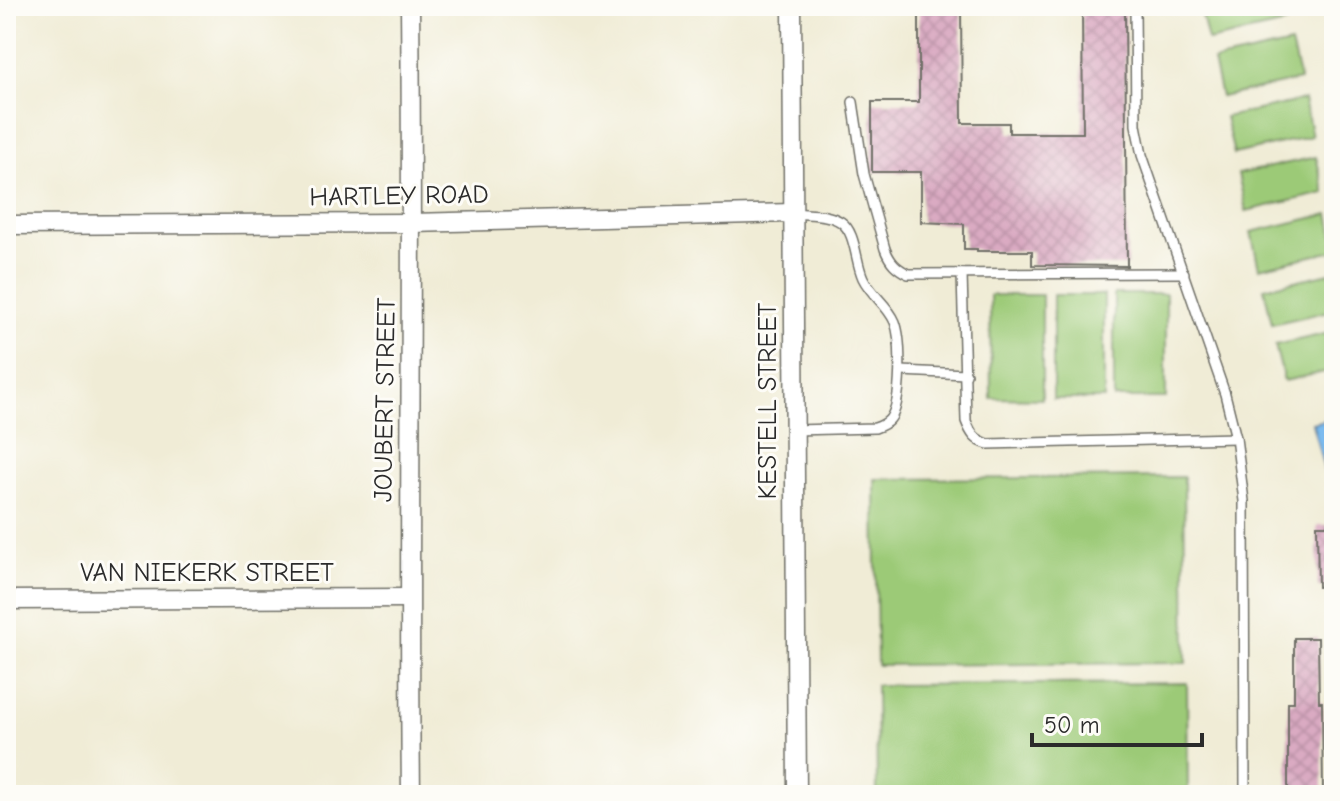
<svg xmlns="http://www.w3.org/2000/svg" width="1340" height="801" font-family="'Comic Neue',sans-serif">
  <defs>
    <pattern id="building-cross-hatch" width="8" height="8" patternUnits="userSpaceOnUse" patternTransform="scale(2)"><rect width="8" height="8" fill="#daaac2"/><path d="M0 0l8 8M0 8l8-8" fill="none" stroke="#bb92a7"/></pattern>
  </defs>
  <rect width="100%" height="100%" fill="#fdfcf7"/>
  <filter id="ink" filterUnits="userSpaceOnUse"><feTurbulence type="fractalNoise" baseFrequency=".0125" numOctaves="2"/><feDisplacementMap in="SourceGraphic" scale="16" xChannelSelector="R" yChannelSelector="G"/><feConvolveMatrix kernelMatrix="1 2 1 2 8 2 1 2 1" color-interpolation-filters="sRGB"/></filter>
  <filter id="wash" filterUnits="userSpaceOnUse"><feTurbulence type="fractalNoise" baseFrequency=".006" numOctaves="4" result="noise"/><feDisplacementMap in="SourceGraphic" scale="32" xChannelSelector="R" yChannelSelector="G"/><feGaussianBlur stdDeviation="1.8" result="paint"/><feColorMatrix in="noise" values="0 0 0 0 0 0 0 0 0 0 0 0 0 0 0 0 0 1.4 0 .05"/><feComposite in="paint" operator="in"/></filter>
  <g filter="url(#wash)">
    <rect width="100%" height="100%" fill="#f0ecd6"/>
    <g fill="#9cca77" stroke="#647a51" stroke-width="2">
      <path d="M1200,6h82l4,18 -78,17z"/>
      <path d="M1291,44l9,36 -79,17 -8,-36z"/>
      <path d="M1304,100l8,36 -78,18 -9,-37z"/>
      <path d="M1316,157l9,36 -79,18 -8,-37z"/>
      <path d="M1329,214l5,23v14l-75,17 -8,-36z"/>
      <path d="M1334,272v38l-62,14 -8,-36z"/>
      <rect x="1114" y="294" width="52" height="104"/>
      <path d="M990,295h52v104l-51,-1z"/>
      <rect x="1053" y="295" width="51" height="104"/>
      <path d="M1334,332v38l-50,11 -9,-36z"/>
      <path d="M1184,477l2,186 -309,2 -2,-186z"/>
      <path d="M1187,683l1,112h-311l-1,-110z"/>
    </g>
    <path fill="#7bbbef" stroke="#53738d" stroke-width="2" d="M1334,418v69l-5,1 -17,-65z"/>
    <g id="blocks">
      <g fill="url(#building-cross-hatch)">
        <path d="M919,6h42l1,117h47v10h74l-1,-127h43l2,260 -95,-1v-14h-55v-2h-13v-25l-43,-2v-50h-49v-70h47z"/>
        <path d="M1317,525h17v61l-16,1z"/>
        <path d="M1294,638h24l1,64h3l1,93h-35v-93h6z"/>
      </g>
    </g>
  </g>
  <g filter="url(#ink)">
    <use href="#blocks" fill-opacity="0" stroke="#706f67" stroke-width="2"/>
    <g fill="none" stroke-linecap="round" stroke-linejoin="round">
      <defs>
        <g id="service">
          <path d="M1135,6l1,119 6,30 83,239 11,44 8,63 1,294"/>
          <path d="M853,102l11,72 21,75c5,13 11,19 23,25l276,-1"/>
          <path d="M793,213c15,2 35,0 48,9 15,10 14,39 22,56 8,17 25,27 32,44 7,19 7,82 -5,97 -4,5 -9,7 -15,9l-81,2"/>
          <path d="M962,274l4,147c5,13 9,19 22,23l248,-6"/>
          <path d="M901,371l65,3"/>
        </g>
        <g id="minor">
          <path d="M410,6c3,263 -2,526 1,789"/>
          <path d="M792,6l5,789"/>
          <path d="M6,225l406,-2 381,-10"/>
          <path d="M6,600l403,-2"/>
        </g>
      </defs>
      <use href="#service" stroke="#706f67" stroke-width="12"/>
      <use href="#minor" stroke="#706f67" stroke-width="21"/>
      <use href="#service" stroke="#fff" stroke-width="9"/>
      <use href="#minor" stroke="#fff" stroke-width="18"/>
    </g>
  </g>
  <g text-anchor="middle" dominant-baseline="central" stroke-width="6" stroke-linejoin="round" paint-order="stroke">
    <g font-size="26" fill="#2b2b2b" stroke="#fdfcf7">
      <text transform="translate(399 196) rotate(-1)">HARTLEY ROAD</text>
      <text transform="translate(385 400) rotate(-89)">JOUBERT STREET</text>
      <text transform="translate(768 401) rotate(-90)">KESTELL STREET</text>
      <text x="207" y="573">VAN NIEKERK STREET</text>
    </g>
  </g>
  <rect width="1340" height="801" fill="none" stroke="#fdfcf7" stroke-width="32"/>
  <path d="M1032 733v12h170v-12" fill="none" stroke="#2b2b2b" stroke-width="4"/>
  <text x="1044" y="733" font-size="24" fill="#2b2b2b" stroke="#fdfcf7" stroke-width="6" paint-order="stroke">50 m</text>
</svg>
